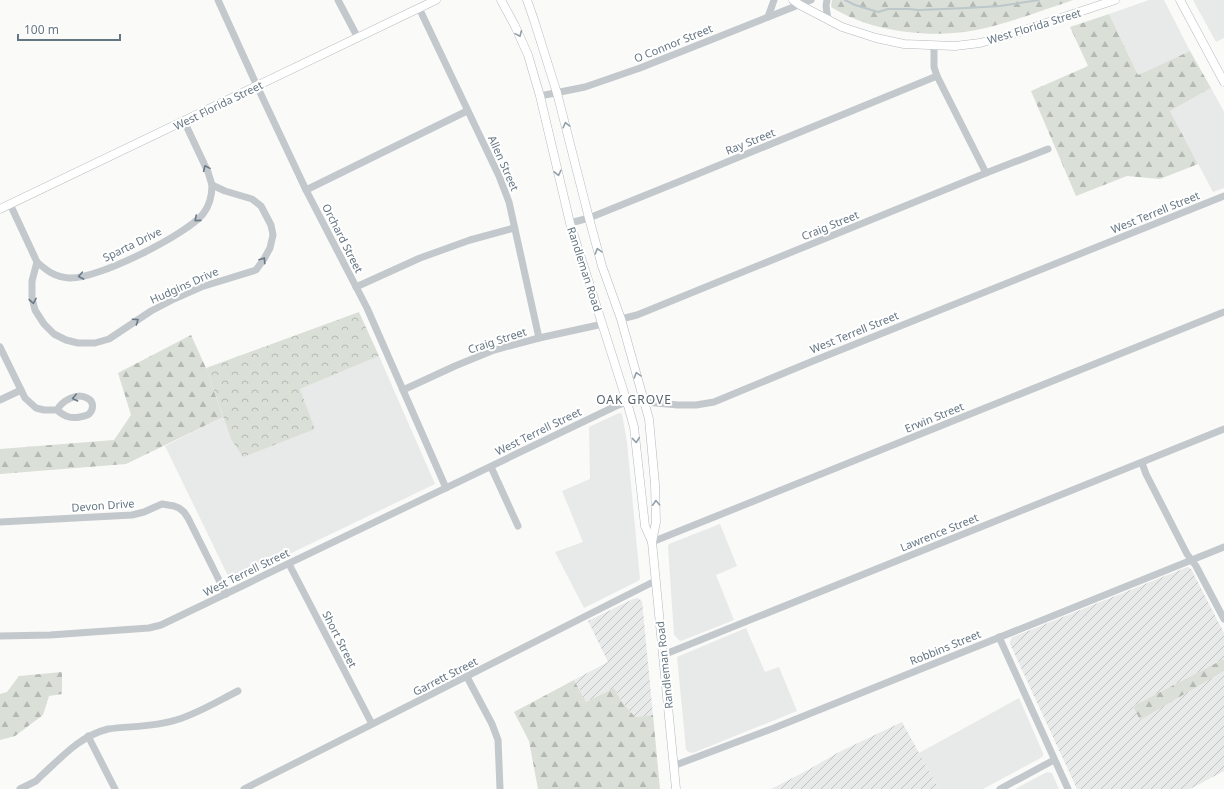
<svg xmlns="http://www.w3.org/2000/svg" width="1224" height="789" font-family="'Noto Sans',sans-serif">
  <defs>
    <pattern id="industrial-furrows" width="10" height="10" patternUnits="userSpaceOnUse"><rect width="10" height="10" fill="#e8e9e9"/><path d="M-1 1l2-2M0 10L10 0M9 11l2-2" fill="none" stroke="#c0c1c2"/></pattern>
    <pattern id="forest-firs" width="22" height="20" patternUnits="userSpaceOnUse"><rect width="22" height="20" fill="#dadfd7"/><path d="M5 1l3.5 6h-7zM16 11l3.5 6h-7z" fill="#b4b9b4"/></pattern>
    <pattern id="park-crowns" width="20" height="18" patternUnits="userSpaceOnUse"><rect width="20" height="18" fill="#dadfd7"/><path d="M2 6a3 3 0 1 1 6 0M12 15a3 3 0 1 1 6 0" fill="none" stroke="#b4b9b4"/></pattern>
  </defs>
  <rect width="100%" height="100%" fill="#fafaf8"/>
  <g fill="#e8e9e9">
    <path d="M1149,0h15l26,51 -52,24 -29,-61z"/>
    <path d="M1193,0h31v38l-8,4z"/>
    <path d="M1211,88l13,24v76l-11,4 -43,-81z"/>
    <path d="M379,356l56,128 -204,98 -66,-136 58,-29 8,22 84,-10 -15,-40z"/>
    <path d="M619,413l3,1 5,28 13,137 -2,2 -54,27 -29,-56 28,-10 -21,-51 28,-12 -1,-52z"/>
    <path d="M720,524l17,42 -21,9 18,45 -53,21 -2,-1 -5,-5 -6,-89 1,-2z"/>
    <path d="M746,628l19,44 14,-5 18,44 -104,42 -5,-1 -2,-3 -9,-92z"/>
    <path d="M1019,698l24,55v3l-4,3 -56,30h-44l-20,-36z"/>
    <path d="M1047,772l5,1 7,16h-44z"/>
  </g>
  <g fill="url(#industrial-furrows)">
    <path d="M1188,567l3,2 33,64v26l-91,47 7,13 84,-48v100l-34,18h-113l-67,-145v-3l3,-4 172,-69z"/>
    <path d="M638,598l4,3 11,114 -18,2 -13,-15 -8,-14 -28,14 -12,-22 34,-18 -20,-41 45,-22z"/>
    <path d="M902,722l37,67h-168l37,-19 31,-18z"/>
  </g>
  <g fill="url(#forest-firs)">
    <path d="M832,0h241c-32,11 -64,23 -97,30 -45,9 -105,2 -145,-23z"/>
    <path d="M1109,14l29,61 52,-24 21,37 -41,23 28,53 -38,15 -33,-3 -51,20 -45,-105 57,-25 -18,-39z"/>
    <path d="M191,335l15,33 17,49 -97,47 -126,10v-25l114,-9 17,-25 -13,-42z"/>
    <path d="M1224,659v12l-84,49 -7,-14z"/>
    <path d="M62,672v22l-13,2 -6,19 -28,21 -15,4v-46l7,-2 12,-16z"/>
    <path d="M574,680l12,22 28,-14 8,14 13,15 18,-2 7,74h-122l-9,-48 -15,-29z"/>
  </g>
  <path fill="url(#park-crowns)" d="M359,312l20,44 -79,33 15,40 -72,28 -12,-18 -25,-71z"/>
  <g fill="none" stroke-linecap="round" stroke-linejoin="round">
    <path stroke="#bbc7cb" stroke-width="2" d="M845,0l10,5 23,7 10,-3h21l10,1 48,-2 33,-2 39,-6"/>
    <defs>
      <g id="major">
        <path d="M501,0l14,26 13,29 12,41 30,127 57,179 7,25 11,99 7,16"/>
        <path d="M527,0l7,20 23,73 32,125 13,48 19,53 28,100 6,65 1,38 -4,20 24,247"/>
        <path d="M793,0l7,5 42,22 34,11 28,6 51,2 25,-3 30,-8 105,-35"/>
        <path d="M1180,0l44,82"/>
        <path d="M0,209l436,-209"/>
      </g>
    </defs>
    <use href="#major" stroke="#b5babe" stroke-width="9"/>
    <g stroke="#c3c8cc" stroke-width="7">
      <path d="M218,0l39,86 49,104 61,118 79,180"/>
      <path d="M338,0l20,38"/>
      <path d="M827,0l-1,6 2,14"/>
      <path d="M419,8l80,168 10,26 30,136"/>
      <path d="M768,17l6,-17"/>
      <path d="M934,46v21l3,9 49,97"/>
      <path d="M540,96l45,-9 55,-19 171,-68"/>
      <path d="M306,190l161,-79"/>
      <path d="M10,204l27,58 -5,19v17l3,12 9,14 10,10 12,6 12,3h17l14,-4 42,-28 23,-12 27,-12 55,-17 8,-11 6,-11 3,-13 -2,-10 -10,-19 -9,-7 -27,-8 -13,-6 -4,-13 -24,-51"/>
      <path d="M570,223l19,-5 94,-38 254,-104"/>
      <path d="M37,262c10,9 18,15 32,16 27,2 117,-43 134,-64 7,-9 9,-18 9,-29"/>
      <path d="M356,287l64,-29 50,-18 44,-12"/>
      <path d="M621,319l16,-4 349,-142 62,-24"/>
      <path d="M0,347l25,51 11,10 8,2h13c5,-9 20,-18 30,-12 7,3 7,11 2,16 -2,2 -6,2 -9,3 -10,2 -16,-1 -23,-7"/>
      <path d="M403,390l52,-24 39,-16 45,-12 64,-14"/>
      <path d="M0,400l21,-10"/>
      <path d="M1142,463l4,11 41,80 9,12 28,53"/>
      <path d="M491,467l27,59"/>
      <path d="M0,522l132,-7 12,-3 18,-8 12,2 5,2 5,4 4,6 38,76"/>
      <path d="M652,542l572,-230"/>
      <path d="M289,564l83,160"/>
      <path d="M0,636l50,-1 99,-7 12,-3 455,-219 11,-4h18l33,3h18l18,-3 99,-41 411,-165"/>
      <path d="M999,637l69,152"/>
      <path d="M663,655l561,-226"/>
      <path d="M467,677l25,47 6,16 2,49"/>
      <path d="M88,736l27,53"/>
      <path d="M673,766l101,-38 450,-181"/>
      <path d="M20,789l16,-8 5,-5c21,-19 39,-40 67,-47 22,-3 46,-2 68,-9 21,-6 42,-19 62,-29"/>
      <path d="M244,789l411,-208"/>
      <path d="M1000,789l54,-29"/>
    </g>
    <use href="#major" stroke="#fff" stroke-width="8"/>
  </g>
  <defs><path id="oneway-chevron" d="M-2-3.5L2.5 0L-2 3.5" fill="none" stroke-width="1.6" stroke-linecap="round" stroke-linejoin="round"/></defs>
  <g stroke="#939fa8">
    <use href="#oneway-chevron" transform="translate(519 34) rotate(66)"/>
    <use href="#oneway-chevron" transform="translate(566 125) rotate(-104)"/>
    <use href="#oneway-chevron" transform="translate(558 173) rotate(77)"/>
    <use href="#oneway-chevron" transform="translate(598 251) rotate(-106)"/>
    <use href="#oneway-chevron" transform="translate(637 375) rotate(-106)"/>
    <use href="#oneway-chevron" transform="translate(636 440) rotate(84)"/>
    <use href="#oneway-chevron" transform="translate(656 503) rotate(-93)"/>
  </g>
  <g stroke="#6a7a87">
    <use href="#oneway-chevron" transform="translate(206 168) rotate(-114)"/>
    <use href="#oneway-chevron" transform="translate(197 219) rotate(139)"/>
    <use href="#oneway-chevron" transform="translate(263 260) rotate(-56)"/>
    <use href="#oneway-chevron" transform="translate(81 276) rotate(169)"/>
    <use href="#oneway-chevron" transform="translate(33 301) rotate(80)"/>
    <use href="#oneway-chevron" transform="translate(136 321) rotate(-34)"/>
    <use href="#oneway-chevron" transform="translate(75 398) rotate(168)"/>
  </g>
  <g text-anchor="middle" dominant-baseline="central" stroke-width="4" stroke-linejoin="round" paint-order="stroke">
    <g font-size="11" fill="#657683" stroke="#fff">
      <text transform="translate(1034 26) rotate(-17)">West Florida Street</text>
      <text transform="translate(673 43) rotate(-22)">O Connor Street</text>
      <text transform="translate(218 105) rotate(-26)">West Florida Street</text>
      <text transform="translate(750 141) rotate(-22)">Ray Street</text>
      <text transform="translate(504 163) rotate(66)">Allen Street</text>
      <text transform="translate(1155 212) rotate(-22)">West Terrell Street</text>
      <text transform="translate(830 225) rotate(-22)">Craig Street</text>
      <text transform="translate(343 238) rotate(63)">Orchard Street</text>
      <text transform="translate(132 244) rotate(-26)">Sparta Drive</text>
      <text transform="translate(585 269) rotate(72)">Randleman Road</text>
      <text transform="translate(184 285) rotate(-24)">Hudgins Drive</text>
      <text transform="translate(854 332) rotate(-22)">West Terrell Street</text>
      <text transform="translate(497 340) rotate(-18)">Craig Street</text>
      <text transform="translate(934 417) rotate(-22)">Erwin Street</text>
      <text transform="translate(538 431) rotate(-26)">West Terrell Street</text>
      <text transform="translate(103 505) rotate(-4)">Devon Drive</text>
      <text transform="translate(939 532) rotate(-22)">Lawrence Street</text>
      <text transform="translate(246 572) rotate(-26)">West Terrell Street</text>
      <text transform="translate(340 639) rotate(63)">Short Street</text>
      <text transform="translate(945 647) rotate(-22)">Robbins Street</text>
      <text transform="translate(664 665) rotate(-96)">Randleman Road</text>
      <text transform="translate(445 676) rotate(-27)">Garrett Street</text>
    </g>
    <g font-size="12" letter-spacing="1" fill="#57646e" stroke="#fff">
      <text x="634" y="399">OAK GROVE</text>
    </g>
  </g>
  <path d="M18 34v6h102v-6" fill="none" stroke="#657683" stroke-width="2"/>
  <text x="24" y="34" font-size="12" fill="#657683" stroke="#ffffff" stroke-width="3" paint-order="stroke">100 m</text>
</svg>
